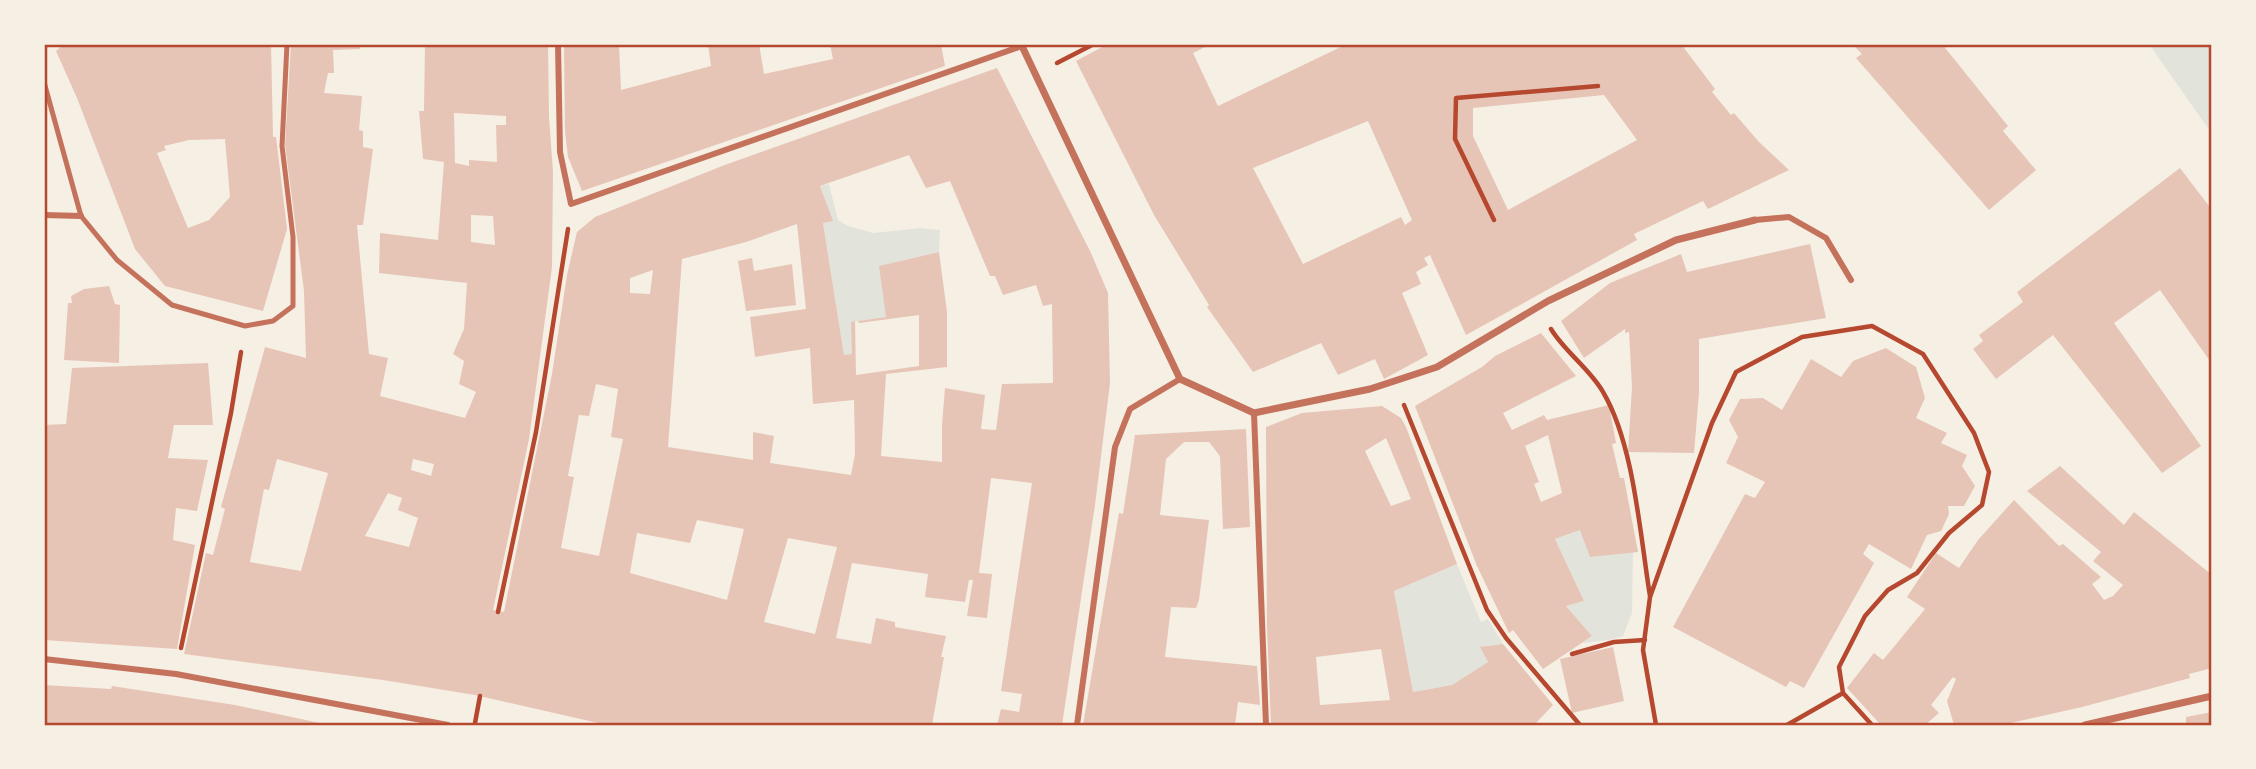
<svg xmlns="http://www.w3.org/2000/svg" width="2256" height="769" font-family="'Source Sans 3',sans-serif">
  <rect width="100%" height="100%" fill="#f6efe4"/>
  <g fill="#e2e4dc">
    <path d="M2149,44h63v90z"/>
    <path d="M829,184l9,36 10,6 25,7 48,-5 19,2 -1,22 -59,14 6,51 -34,5v32l-8,1 -21,-132 9,-2 -12,-35z"/>
    <path d="M1580,530l53,22 -1,61 -9,23 -13,4 -28,3 10,-7 -26,-30 18,-5 -29,-62z"/>
    <path d="M1457,564l24,58 7,-3 15,25 -22,3 7,15 -36,23 -39,7 -19,-101z"/>
  </g>
  <g fill="#e6c5b7" fill-rule="evenodd">
    <path d="M64,44h207l2,93h3l11,92 -24,82 -98,-25 -30,-37 -58,-151 -21,-47zM225,139l5,58 -21,23 -21,8 -31,-75 9,-3 -2,-4 25,-6z"/>
    <path d="M291,44h69v5l-27,1 1,23h-6l-4,20 38,3 -3,34 4,1v16l10,2 -10,76h-6l12,129 19,4 -8,38 85,22 11,-26 -17,-8 5,-23 -11,-7 11,-25 3,-46 -88,-10 1,-40 58,7 6,-78 -21,-3 -4,-48h5l1,-67h123l1,73 4,55 -1,95 -23,172 -36,171 11,2 48,-238 15,-99 10,-43 18,-15 127,-51 275,-98 94,185 17,40 2,90 -15,122 -33,220h-65l4,-16 18,3 3,-18 -21,-3 31,-208 -41,-5 -12,95 13,1 -5,44 -20,-2 6,-36h-4l-4,22 -40,-5 3,-23 -76,-11 -16,75 35,6 5,-26 19,4v5l51,9 -5,21h3l-12,68h-325l-132,-30 -92,-15 -199,-26 22,-101 7,2 12,-46 -4,-2 44,-160 41,11 -2,-67 -19,-146zM454,113l52,3v9h-10l1,37 -28,-2v6l-14,-3zM909,155l17,33 24,-7 40,95h5l8,19 33,-10 7,21 9,-2 1,79 -51,1 -6,46 -15,-1 4,-34 -40,-7 -3,37v37l-61,-6 5,-82 61,-7v-55l-8,-60 -60,14 7,51 -28,4 1,2 60,-8v51l-63,9 -1,-54 -4,1 1,32 -8,1 -21,-132 10,-2 -13,-35zM471,215l22,1 2,29 -24,-3zM797,224l9,85 -56,8 5,40 55,-9 3,56 41,-4 1,54 -4,21 -81,-12 4,-27 -21,-4v28l-85,-13 14,-188 64,-17zM653,270l-3,24 -20,-1v-15zM596,384l22,5 -7,48 12,2 -24,117 -38,-8 13,-71 -6,-1 11,-61 10,1zM277,459l51,14 -27,98 -51,-9 14,-73 5,1zM413,459l21,5 -3,12 -20,-6zM388,493l14,5 -4,12 20,8 -9,29 -44,-11zM697,520l47,9 -17,71 -97,-27 7,-40 53,10zM788,538l49,9 -22,87 -51,-12z"/>
    <path d="M564,44h55l2,46 90,-24 -3,-22h51l5,30 69,-15 -3,-15h111l4,22 -363,125 -14,-34 -3,-26z"/>
    <path d="M1108,44h103l-18,9 25,53 129,-62h334l34,45 -3,3 19,23 3,-2 25,29 30,28 -81,39 -5,-8 -69,33 3,6 -171,95 -36,-80 -6,3 4,7 -12,7 5,12 -19,9 26,62 -44,24 -9,-20 -37,16 -17,-32 -68,29 -46,-65 2,-2 -55,-90 -78,-154zM1604,95l33,45 -129,70 -35,-74v-28zM1368,121l44,99 -7,5 -4,-8 -98,47 -50,-96z"/>
    <path d="M1852,44h90l66,82 -5,5 33,39 -47,40 -133,-152 6,-4z"/>
    <path d="M2180,168l32,42v154l-52,-74 -46,33 87,123 -39,27 -109,-138 -57,44 -23,-30 10,-8 -4,-6 44,-33 -6,-10z"/>
    <path d="M1810,244l16,74 -127,21v54l-5,60 -66,-1 4,-65 -3,-55 -4,1v-4l-41,29 -23,-37 49,-38 71,-29 6,18z"/>
    <path d="M752,258l2,13 38,-7 4,41 -50,6 -8,-50z"/>
    <path d="M109,286l6,18 5,1 -1,58 -55,-3 4,-57h4l-1,-7 13,-7z"/>
    <path d="M1541,333l35,43 -73,37 9,17 32,-15 3,5 62,-15 7,38 -4,1 8,34h4l14,74 -48,5 -10,-27 -25,9 29,62 -18,5 26,30 -49,33 -30,-39 -4,3 -32,-67 -62,-160 67,-39 13,-11zM1548,435l14,58 -21,9 -7,-18 5,-2 -14,-36z"/>
    <path d="M1886,348l30,19 9,31 -9,20 31,15 -6,10 26,12 -5,11 13,20 -11,20h-16l1,8 -8,17 -14,4 -16,34 -42,-25 -6,10 11,9 -70,125 -14,-7 -4,6 -113,-60 72,-133 10,4 10,-16 -39,-19 12,-26 -9,-17 11,-21 23,-1 19,12 29,-51 30,18 12,-16z"/>
    <path d="M208,363l5,62h-39l-6,33 40,2 -11,51 -21,-3 -3,32 22,5 -18,104 -133,-9v-215l22,-1 6,-56z"/>
    <path d="M1382,406l19,12 5,9 51,137 -63,27 19,101 39,-7 36,-23 -8,-15 23,-3 50,61 -19,20h-263l-4,-98 -1,-200 36,-14zM1386,438l25,61 -20,7 -26,-55zM1381,649l9,51 -70,5 -4,-48z"/>
    <path d="M1246,429l4,98 -27,2 -3,-73 -11,-14h-25l-18,17 -6,56 49,5 -10,80 -3,8 -25,-1 -6,50 92,9 3,39 -22,-3 -3,23h-152l36,-212 4,1 12,-79z"/>
    <path d="M2060,466l64,59 10,-13 78,63v93l-23,6 1,4 -108,29 -80,18h-48l-7,-24 9,-22 -3,-2 -22,28 8,8 -14,12h-44l-34,-37 27,-35 9,7 42,-51 -18,-12 29,-44 23,15 19,-28 36,-40 45,46 4,-2 38,33 -9,7 12,16 9,-4 10,-11 -30,-24 8,-9 -74,-61z"/>
    <path d="M1613,647l11,54 -52,12 -12,-54z"/>
    <path d="M44,685l67,4 1,-3 123,19 94,20h-285z"/>
    <path d="M2212,712v13h-26v-8z"/>
  </g>
  <g fill="none" stroke-linecap="round" stroke-linejoin="round">
    <g stroke="#b5482f" stroke-width="4.5">
      <path d="M1057,63l37,-19"/>
      <path d="M1494,220l-39,-81 1,-41 142,-12"/>
      <path d="M1551,329c14,23 39,40 52,63 31,52 37,143 47,204"/>
      <path d="M1404,405l83,205 19,28 74,87"/>
      <path d="M498,612l38,-180 32,-203"/>
      <path d="M181,648l50,-235 10,-61"/>
      <path d="M1572,654l42,-12 31,-2"/>
      <path d="M475,723l5,-27"/>
      <path d="M1656,725l-13,-75 7,-53 62,-174 24,-51 66,-35 70,-11 51,28 51,79 15,39 -7,33 -33,28 -32,40 -29,17 -23,26 -26,51 4,26 29,32"/>
      <path d="M1787,725l56,-32"/>
    </g>
    <path stroke="#c5725c" stroke-width="5" d="M44,82l37,134 36,44 55,45 73,21 28,-5 20,-15v-69l-11,-91 5,-102"/>
    <g stroke="#c5725c" stroke-width="6">
      <path d="M558,44l2,108 11,52 451,-158"/>
      <path d="M44,215l37,1"/>
      <path d="M1755,220l34,-3 37,21 25,42"/>
      <path d="M1254,413l12,312"/>
      <path d="M44,659l132,15 272,51"/>
      <path d="M1077,725l38,-278 15,-38 50,-30"/>
    </g>
    <g stroke="#c5725c" stroke-width="7">
      <path d="M1021,44l159,335 74,34 116,-24 67,-22 111,-66 128,-61 79,-20"/>
      <path d="M2085,725l127,-29"/>
    </g>
  </g>
  <rect width="2256" height="769" fill="none" stroke="#f6efe4" stroke-width="91"/>
  <rect x="46" y="46" width="2164" height="678" fill="none" stroke="#b5482f" stroke-width="2.5"/>
</svg>
